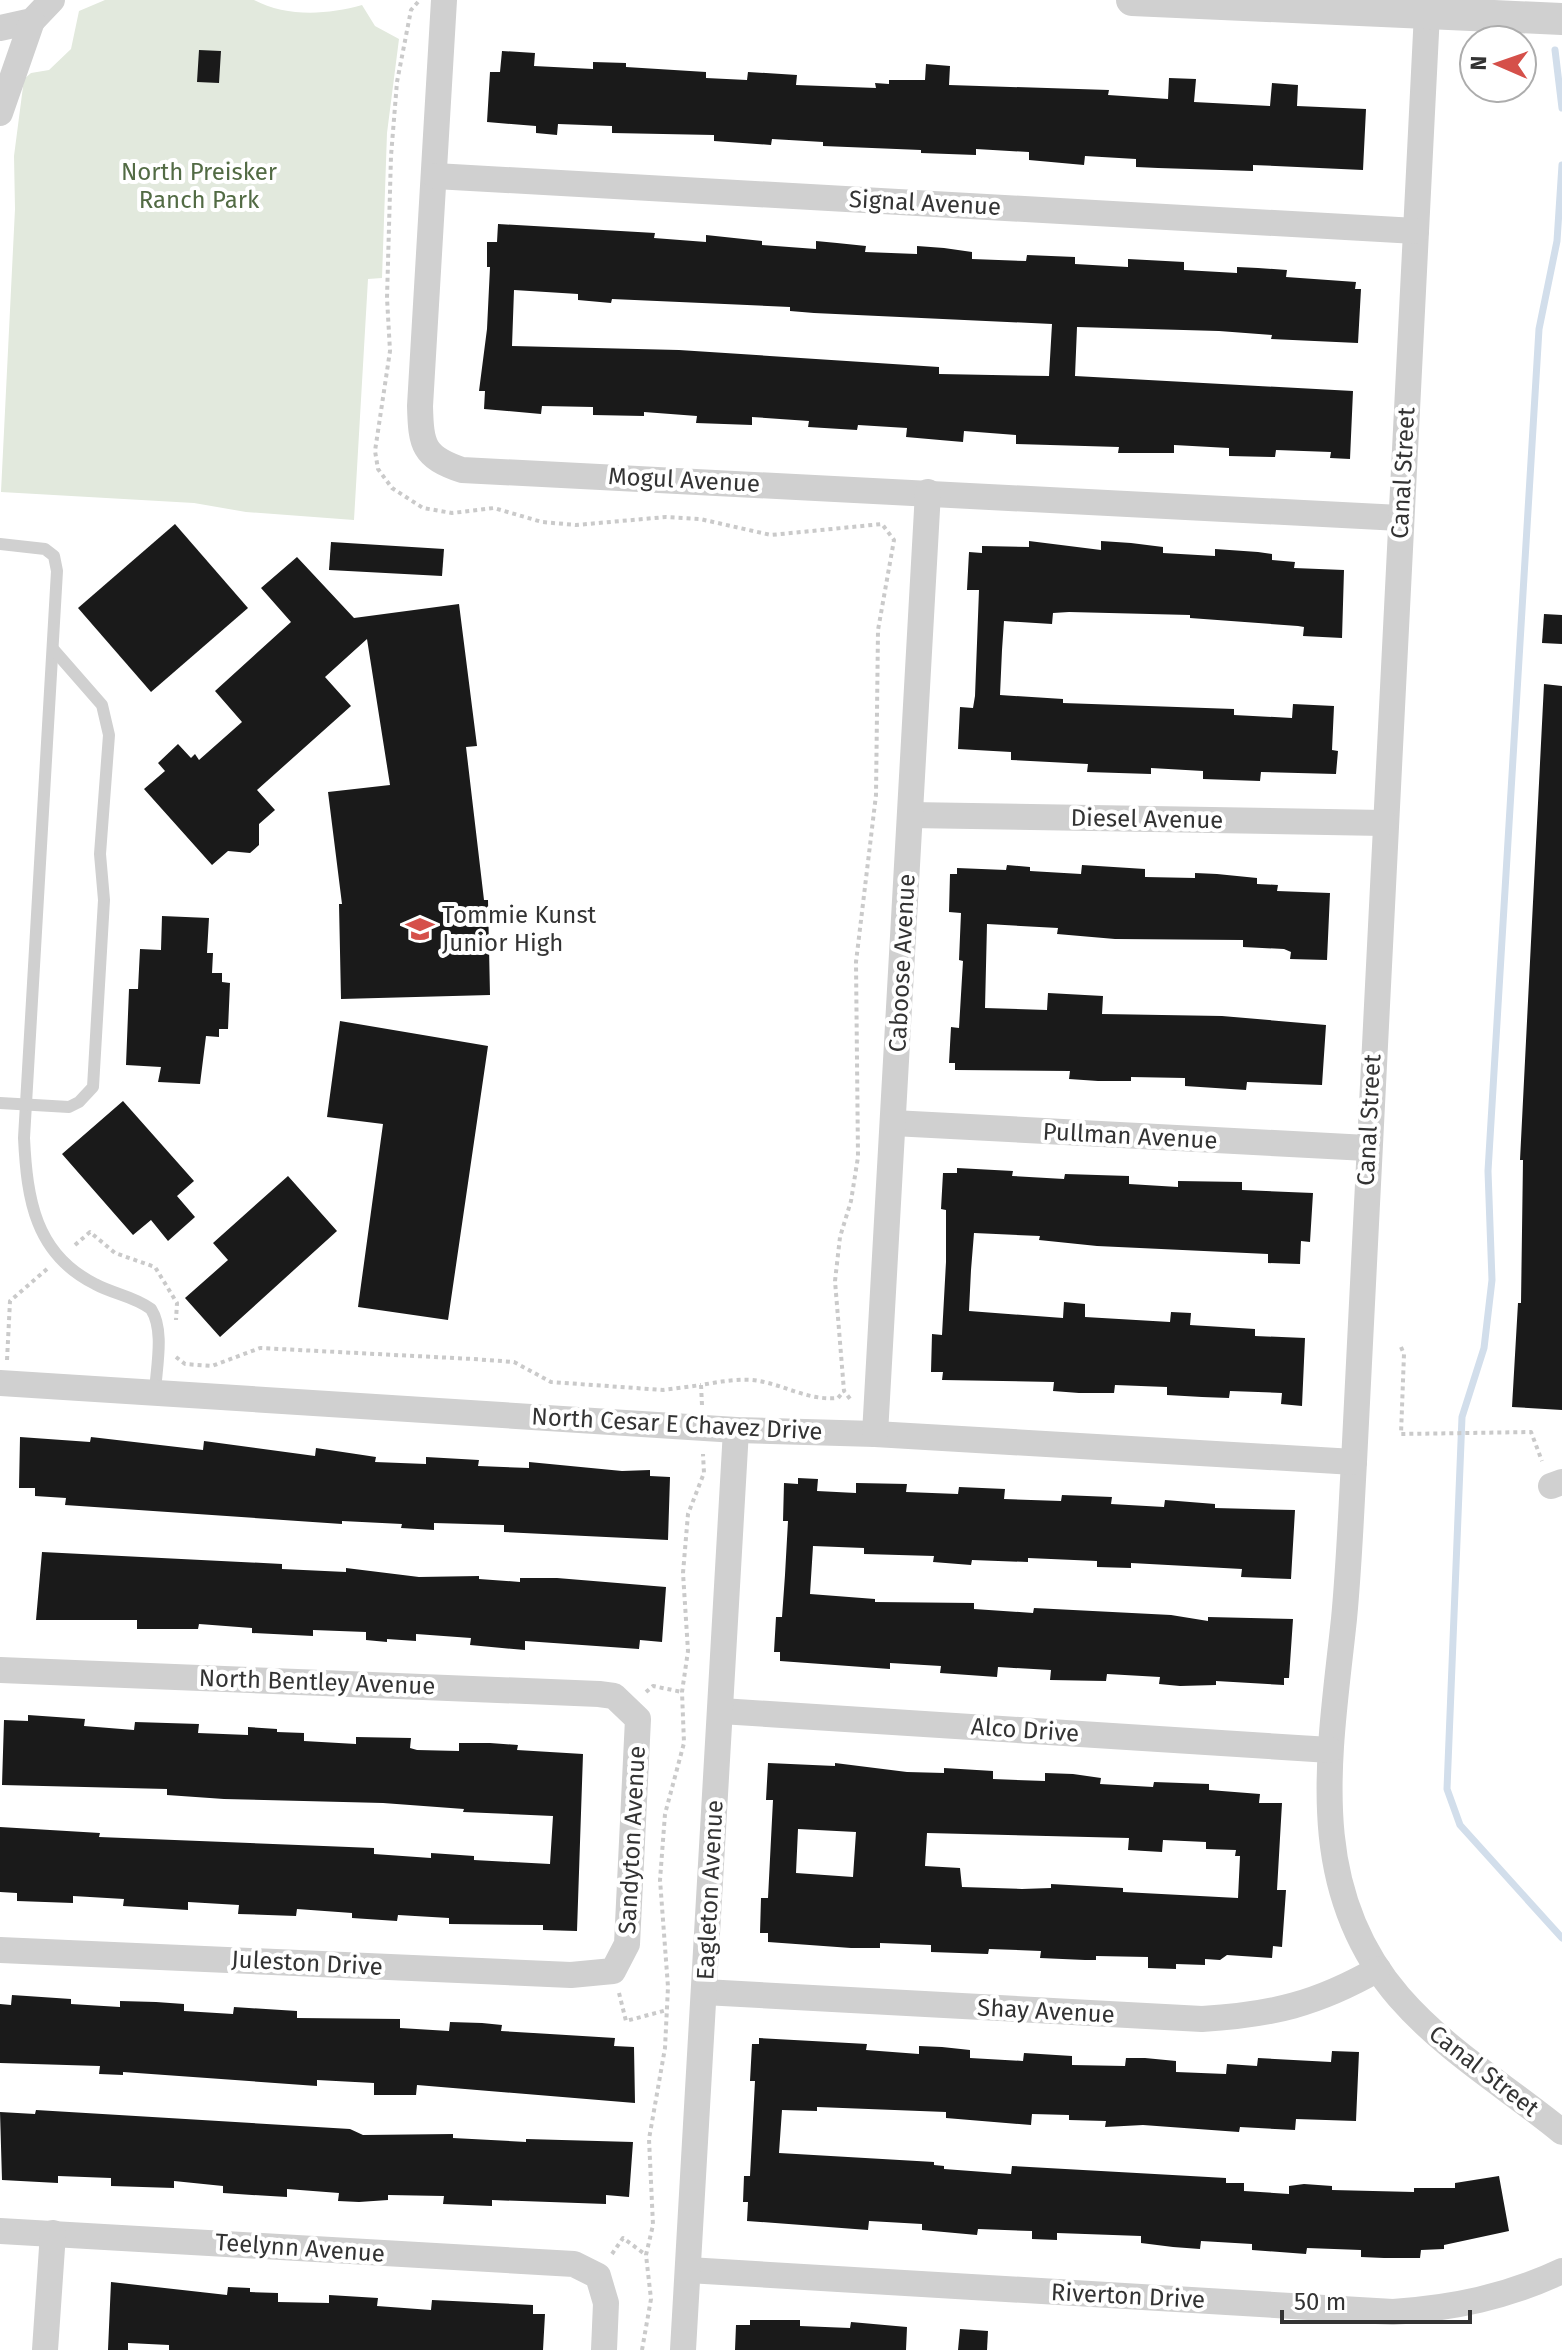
<svg xmlns="http://www.w3.org/2000/svg" width="1562" height="2350" font-family="'Fira Sans',sans-serif">
  <rect width="100%" height="100%" fill="#fff"/>
  <path fill="#e2e9dd" d="M105,0h149c32,17 73,15 108,5l13,21 24,13 -12,94 -5,145 -14,1 -14,241 -108,-8 -52,-9 -193,-11 14,-283 -1,-53 10,-77 7,-6 18,-3 22,-21 8,-38z"/>
  <g fill="none" stroke-linecap="round" stroke-linejoin="round">
    <g stroke="#d2deeb" stroke-width="7">
      <path d="M1555,50l7,58"/>
      <path d="M1562,165l-5,76 -18,88 -51,842 4,109 -8,68 -22,69 -15,372 13,36 102,113"/>
    </g>
  </g>
  <g fill="#1a1a1a" fill-rule="evenodd">
    <path d="M199,50l22,1 -2,32 -22,-1z"/>
    <path d="M502,51l33,2 -1,13 59,3v-7l33,1v4l80,5v6l41,2 1,-8 49,3 -1,10 80,3 -1,-5 14,1v-4h36l1,-16 24,2 -1,19 160,5 -1,5 60,4 1,-21 27,1 -2,23 76,4 2,-23 26,2 -1,21 69,3 -3,61 -110,-5v6l-95,-3 -22,-1v-8l-51,-3 -1,9 -55,-5v-8l-53,-3v6l-55,-2v-3l-98,-4v-4l-51,-3 -1,6 -57,-4v-6l-102,-2v-7l-54,-2 -1,11 -21,-2v-7l-49,-4 3,-50h10z"/>
    <path d="M498,224l157,9 -1,5 52,4v-7l56,6v4l54,4v-8l21,2 29,3 -1,6 52,2v-8l27,2 28,4v7l54,2 1,-6 48,2v7l53,3v-8l56,3v8l53,3v-6l21,1 29,2 -1,7 70,5 -1,7h6l-3,54 -87,-4 1,-4 -53,-4 -142,-4 -2,49 278,15 -3,68 -20,-1 1,-6 -55,-2 -1,7 -46,-1v-8l-55,-3v8h-56l1,-6 -103,-3v-9l-52,-4 -1,11 -23,-2 -34,-3 1,-9 -49,-3 -1,5 -49,-3 1,-6 -57,-4v8l-56,-2 1,-7 -53,-4v4l-51,-1v-8l-51,-1 -1,8 -57,-5 1,-18h-6l8,-62 3,-62h-3v-25h10zM514,290l64,4v6l33,3 1,-4 178,8v4l24,2 238,11 -3,52 -110,-2v-7l-260,-17 -167,-4z"/>
    <path d="M175,524l73,84 -97,84 -73,-84z"/>
    <path d="M1029,541l72,9v-9l30,2 32,4v6l52,3v-7l43,3 14,2v6l23,2 -1,6 50,2 -2,68 -39,-2 1,-9 -6,-1 -108,-8v-3l-121,-3 -16,1 -1,11 -48,-3 -2,29 -2,45 63,4v4l171,6v6l58,3 1,-14 41,2 -2,44 6,1 -2,23 -75,-2 -1,9 -57,-2v-8l-52,-3v6l-64,-2 1,-8 -77,-4v-8l-53,-3 2,-42 13,1 2,-12 4,-106h-12l2,-38 13,1v-7l47,1z"/>
    <path d="M331,542l113,7 -2,27 -113,-6z"/>
    <path d="M297,557l57,61 105,-14 18,142 -11,1 18,153h4l2,95 -149,4 -2,-95h3l-14,-112 62,-7 -23,-146 -42,38 26,29 -94,84 18,20 -16,14v21l-9,8 -22,-2 -16,14 -68,-76 21,-18 -7,-8 20,-19 13,14 4,-4 4,6 43,-38 -27,-31 76,-69 -30,-34z"/>
    <path d="M1544,614l18,1v29l-20,-1z"/>
    <path d="M1544,684l18,2v724l-50,-3 6,-104h3l2,-143h-3z"/>
    <path d="M1007,865l23,2v4l51,3 1,-9 63,4v8l50,1v-5l22,1 40,4v6l21,1 -1,6 53,2 -3,67 -37,-1 1,-7 -7,-3 -41,-2v-7l-128,-1 -58,-5 1,-6 -71,-4 -2,84 62,2 1,-17 55,3 -1,18 120,2 104,9 -4,60 -75,-3 -1,8 -61,-4v-8l-54,-1v4h-33l-29,-2 1,-8 -115,-1v-7h-6l2,-36 8,1 4,-67 -4,-1 2,-47 -12,-1 1,-38h7v-6l49,2z"/>
    <path d="M162,916l47,2 -2,35h6l-1,20h10v9l8,1 -2,46h-9v8l-13,-1 -6,48 -42,-2 3,-15 -35,-2 3,-76h9l2,-40 21,1z"/>
    <path d="M340,1021l148,25 -40,274 -90,-13 25,-183 -56,-7z"/>
    <path d="M123,1101l71,80 -17,15 18,21 -27,24 -17,-21 -18,15 -71,-81z"/>
    <path d="M957,1168l56,3 -1,5 52,3 1,-5 64,2v8l49,3v-6l64,1v8l71,3 -3,49 -9,-1 -1,23 -32,-1v-9l-171,-8 -58,-6 1,-4 -66,-3 -3,37 -2,41 94,7 1,-16 21,2v13l85,5 1,-10 20,1 -1,12 65,4v7l50,2 -3,68 -21,-2 1,-11 -52,-2 -1,7 -27,-1 -35,-2v-8l-52,-2 -1,8h-35l-26,-2 1,-9 -112,-2 1,-8h-12l1,-38 10,1 4,-73v-52l-5,-1 2,-36h14z"/>
    <path d="M288,1176l49,55 -117,106 -35,-39 43,-38 -15,-17z"/>
    <path d="M20,1437l70,5 1,-5 112,13 1,-9 111,15 1,-8 60,9 -1,5 51,2v-7l53,3 -1,6 51,2v-6l93,9 28,-1v6l20,1 -2,63 -164,-8v-7l-70,-2v7l-33,-2 1,-4 -60,-3v3l-277,-19 1,-7 -31,-2v-8h-16z"/>
    <path d="M798,1478l20,1 -1,12 39,2v-10l51,1 -1,8 52,2 1,-7 46,2 -1,10 57,2 1,-6 50,2 -1,7 53,3 1,-7 50,4v4l80,2 -4,69 -50,-2 1,-8 -111,-6v5l-34,-1v-6l-69,-3v4l-56,-2 -1,5 -38,-3 1,-6 -70,-2v-6l-51,-2 -3,48 65,5v3l99,1v6l59,4 1,-5 137,7 37,6v-4l85,2 -4,59h-5v7l-68,-4v4l-36,1 -21,-2 1,-7 -53,-3 -1,7 -56,-1 1,-10 -53,-3 -1,10 -57,-4 1,-7 -51,-3v6l-110,-8v-9h-6l2,-35h6l3,-42 3,-54h-5l1,-38 14,1z"/>
    <path d="M42,1552l240,12v5l64,3v-4l73,9 60,-1v3l41,3v-4h37l109,9 -4,55 -22,-2 -1,9 -114,-8v9l-55,-5 1,-7 -55,-4v7l-29,-2v3l-21,-2v-8l-53,-2v6l-61,-3v-5l-53,-4 -1,5h-61v-9h-101z"/>
    <path d="M28,1715l57,4 -1,7 50,4 1,-8 64,2 -1,9 50,2v-8l29,2v3l27,1v8l52,3v-7l55,1 -1,10 7,2 42,1v-8h31l28,2 -1,5 66,4 -6,177 -34,-1v-5l-94,-1v-6l-51,-3 -1,6 -45,-3v-5l-55,-4 -1,7 -58,-2 1,-9 -51,-3v8l-65,-4 1,-7 -51,-3v7l-56,-2v-8l-17,-1v-65l100,6 -1,4 275,11v6l57,4v-5l43,3v4l76,4 3,-48 -90,-4 1,-3 -81,-6 -159,-4 -57,-4v-6l-165,-4 2,-65 24,1z"/>
    <path d="M768,1763l67,3v-3l72,9 37,1v-5l49,3v8l52,2v-8l28,1 28,4 -1,6 53,3 1,-5 55,2v6l51,4 -1,9h23l-5,87h9l-4,57 -9,-1 -1,12 -45,-3 -7,5 -15,-1v6l-29,-1v5l-28,-1v-11l-52,-1v4h-11l-45,-2 1,-7 -52,-2 -1,5 -57,-2v-7l-51,-2v5h-29l-83,-6v-9h-8l1,-35h7l5,-98h-7zM798,1829l58,3 -3,45 -57,-4zM927,1833l202,5 -1,12 34,2 1,-12 43,2v7l30,1 -1,6h5l-2,42 -115,-6v-4l-72,-4v4l-29,1 -60,-2 -2,-19 -35,-2z"/>
    <path d="M12,1995l59,4v5l49,3v-6l36,1 28,2v7l49,3 1,-7 63,4v7l103,1v9l49,3 1,-9 32,1 20,2 -1,6 114,7 -1,8 20,1 1,56 -218,-18 -1,10h-42v-12l-57,-3v6l-194,-14v3l-24,-1 1,-8 -100,-3v-59l11,1z"/>
    <path d="M759,2038l108,6 -1,6 53,4v-8l23,1 28,3v8l53,3 1,-8 48,3v9l53,1 1,-8h19l31,3v11l50,2 1,-10 30,2 1,-8 73,4 1,-11 27,1 -3,69 -60,-2 -1,11 -55,-3 -1,5 -96,-7 -38,2 1,-6 -37,-1v-5l-37,-1 -1,11 -85,-7v-6l-129,-5v4l-35,-1 -3,43 155,9v3l10,1v3l67,5 1,-8 214,12v5h18v8l45,3v-8l15,-2 28,2v4l82,2v-4h41v-5l44,-7 10,55 -65,14v4l-23,1 -1,8h-36l-23,-1v-7l-54,-2 -1,6 -54,-4v-6l-51,-3 -1,8 -27,-2 -32,-4v-7l-84,-3v7l-25,-1v-8l-54,-2 -1,6 -55,-5v-6l-53,-3 -1,9 -121,-9 1,-19h-5l1,-26h6l5,-95h-5l2,-37h7z"/>
    <path d="M36,2110l314,19 13,6 90,-1v4l73,4v-3l107,3 -4,55 -23,-2v9l-114,-4v6l-49,-2 1,-8 -56,-1v5l-29,2 -21,-1 1,-8 -52,-4v8l-35,-2 -29,-2v-7l-49,-5v7l-63,-2v-8l-53,-2v7l-56,-3 -2,-68 35,2z"/>
    <path d="M111,2282l116,13 1,-8 22,1v4l28,1v9l51,1v-8l49,3 -1,8 54,4 1,-10 101,5v9h12l-2,36h-374v-5l-41,-2v7h-20z"/>
    <path d="M750,2320h50v6l50,2 1,-6 56,5 -1,23h-171l1,-25h14z"/>
    <path d="M960,2329l28,2 -1,19h-29z"/>
  </g>
  <g fill="none" stroke-linecap="round" stroke-linejoin="round">
    <g stroke="#cacaca" stroke-width="4" stroke-dasharray="4 4" stroke-linecap="butt">
      <path d="M418,2l-7,8 -14,72 -6,74 -4,142 3,53 -15,100 3,18 14,19 31,20 29,5 42,-5 48,14 34,3 90,-8 34,2 71,16 111,-11 12,16 -16,90 -2,165 -20,167 2,195 -7,44 -11,36 -5,44 9,110 7,9"/>
      <path d="M75,1245l15,-13 25,21 40,14 22,36 -1,17"/>
      <path d="M1401,1347l3,7 -3,80 130,-2 11,29"/>
      <path d="M176,1357l9,7 27,2 48,-18 213,11 41,3 37,20 112,8 38,-5"/>
      <path d="M7,1360l3,-59 37,-32"/>
      <path d="M702,1405l-1,-20c17,-3 33,-6 51,-5 30,3 54,21 86,18l6,-7"/>
      <path d="M646,1692l7,-6 29,6"/>
      <path d="M619,1993l7,28 41,-11"/>
      <path d="M612,2254l11,-16 23,17"/>
      <path d="M642,2350l9,-51 -5,-44 7,-30 -4,-86 16,-91 3,-61 -8,-107 5,-66 19,-71 -2,-51 6,-41 -5,-78 5,-59 16,-41 -1,-19"/>
    </g>
    <g stroke="#d0d0d0" stroke-width="12">
      <path d="M0,544l45,5 9,7 3,15 -33,567c3,61 11,116 71,146 18,10 39,12 56,25 14,22 5,59 4,84"/>
      <path d="M0,1103l69,4 10,-5 14,-15 11,-187 -4,-46 9,-119 -7,-30 -49,-56"/>
    </g>
    <g stroke="#d0d0d0" stroke-width="26">
      <path d="M444,0l-24,406c1,39 3,51 42,64l938,48"/>
      <path d="M1427,13l-73,1449c-3,52 -5,105 -10,157 -14,133 -41,267 55,378 47,54 108,90 163,135"/>
      <path d="M0,28l32,-7 20,-21"/>
      <path d="M0,113l32,-92"/>
      <path d="M435,176l981,55"/>
      <path d="M910,815l474,8"/>
      <path d="M893,1123l474,25"/>
      <path d="M0,1383l736,47 139,4 479,28"/>
      <path d="M875,1434l53,-942"/>
      <path d="M1551,1486l11,-4"/>
      <path d="M0,1670l599,24 15,2 24,23 -11,225 -14,27 -42,4 -571,-25"/>
      <path d="M721,1711l609,39"/>
      <path d="M704,1992l498,27c69,-4 115,-15 176,-50"/>
      <path d="M0,2231l574,33 24,12 8,27 -2,47"/>
      <path d="M688,2270l705,42c60,-4 114,-15 169,-41"/>
      <path d="M45,2350l8,-117"/>
      <path d="M683,2350l53,-920"/>
    </g>
    <path stroke="#d0d0d0" stroke-width="32" d="M1132,0l430,19"/>
  </g>
  <defs>
    <symbol id="school-bare" viewBox="-9 -9 18 18"><path d="M0-5L7-2L0 1L-7-2ZM-4 1L0 2.5L4 1V4Q0 6-4 4Z" fill="#d5504a" stroke="#fff" stroke-width="2.5" paint-order="stroke"/></symbol>
  </defs>
  <g fill-rule="evenodd">
    <use href="#school-bare" x="400" y="909" width="40" height="40"/>
  </g>
  <g text-anchor="middle" dominant-baseline="central" stroke-width="8" stroke-linejoin="round" paint-order="stroke">
    <g font-size="24" fill="#526b44" stroke="#fff">
      <text x="199" y="172">North Preisker<tspan x="199" dy="28">Ranch Park</tspan></text>
    </g>
    <g font-size="24" fill="#333" stroke="#fff">
      <text transform="translate(925 203) rotate(3)">Signal Avenue</text>
      <text transform="translate(1403 473) rotate(-87)">Canal Street</text>
      <text transform="translate(684 480) rotate(3)">Mogul Avenue</text>
      <text transform="translate(1147 819) rotate(1)">Diesel Avenue</text>
      <text transform="translate(902 963) rotate(-87)">Caboose Avenue</text>
      <text transform="translate(1369 1120) rotate(-87)">Canal Street</text>
      <text transform="translate(1130 1136) rotate(3)">Pullman Avenue</text>
      <text transform="translate(677 1424) rotate(3)">North Cesar E Chavez Drive</text>
      <text transform="translate(317 1682) rotate(2)">North Bentley Avenue</text>
      <text transform="translate(1025 1730) rotate(4)">Alco Drive</text>
      <text transform="translate(632 1840) rotate(-87)">Sandyton Avenue</text>
      <text transform="translate(710 1890) rotate(-87)">Eagleton Avenue</text>
      <text transform="translate(307 1963) rotate(3)">Juleston Drive</text>
      <text transform="translate(1046 2011) rotate(3)">Shay Avenue</text>
      <text transform="translate(1484 2071) rotate(38)">Canal Street</text>
      <text transform="translate(300 2248) rotate(4)">Teelynn Avenue</text>
      <text transform="translate(1128 2296) rotate(3)">Riverton Drive</text>
    </g>
    <g font-size="24" fill="#333" stroke="#fff" text-anchor="start">
      <text x="442" y="915">Tommie Kunst<tspan x="442" dy="28">Junior High</tspan></text>
    </g>
  </g>
  <g transform="translate(1498 64) rotate(272)"><circle r="38" fill="#ffffff" stroke="#adadad" stroke-width="2"/>
  <path d="M0-6L14 30L0 20L-14 30Z" fill="#d5504a"/>
  <text y="-12" font-size="22" font-weight="bold" text-anchor="middle" fill="#333333">N</text>
  </g>
  <path d="M1282 2310v12h188v-12" fill="none" stroke="#333333" stroke-width="4"/>
  <text x="1294" y="2310" font-size="24" fill="#333333" stroke="#ffffff" stroke-width="6" paint-order="stroke">50 m</text>
</svg>
